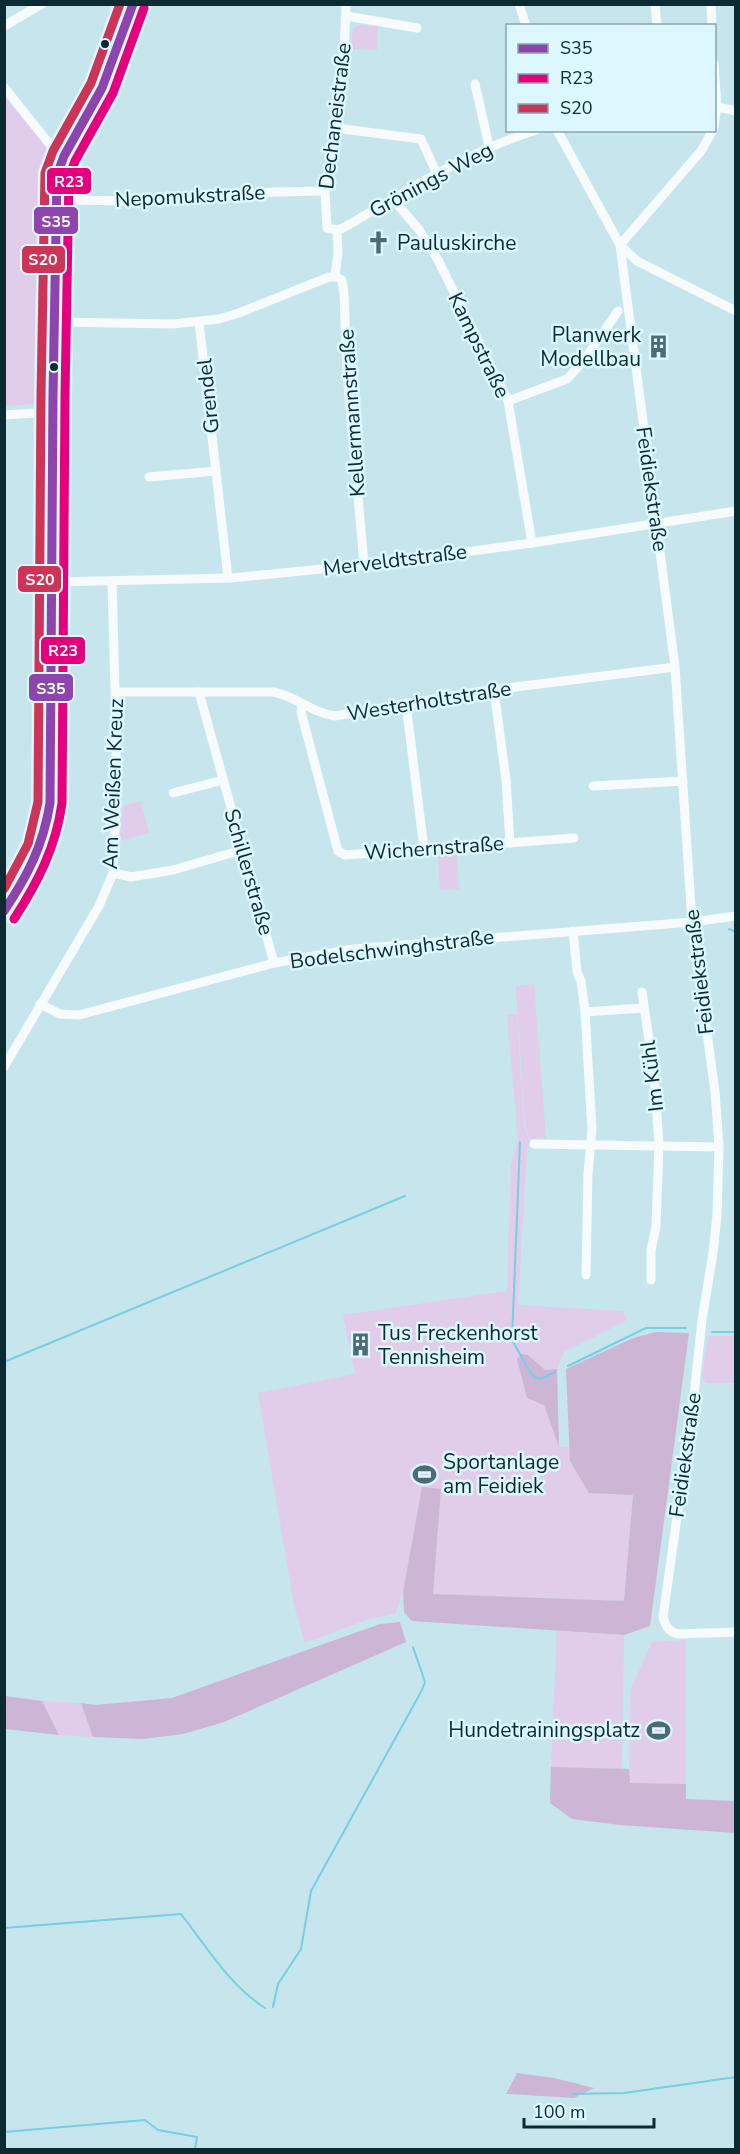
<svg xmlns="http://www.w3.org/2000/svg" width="740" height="2154" font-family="'Nunito Sans',sans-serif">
  <rect width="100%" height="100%" fill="#c7e5ed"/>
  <g fill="#e1ccea">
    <path d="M358,25l20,1 -1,24 -26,-1 2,-20z"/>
    <path d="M4,97l48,55 -5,22 -3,44 1,185 -39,3 -2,-20z"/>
    <path d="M141,801l8,32 -29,8 3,-35z"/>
    <path d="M457,854l2,35 -19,1 -2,-35z"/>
    <path d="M534,984l12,154 -16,1 -5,-13 -9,-140z"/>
    <path d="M517,1014l7,112 6,16 -3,5 -9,158 105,6 4,9 -63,32 -7,17 -12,1 -17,-15 -5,-1 -6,5 27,46 15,42h11v14l63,34 -9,106 -191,-7 8,-104 -19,-3 -19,105 -8,22 -26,5 -64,24 -11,-38 -36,-212 97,-19 -12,-59 164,-24 4,-126 7,-26 -11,-124z"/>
    <path d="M708,1336h27v47h-29l-4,-6z"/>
    <path d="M557,1631l67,4 -2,134 -71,-2z"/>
    <path d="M686,1640v144l-57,-1 1,-92 22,-49z"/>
    <path d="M42,1701l39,2 12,34 -34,-2z"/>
  </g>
  <g fill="#ccb5d5">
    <path d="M656,1332l33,1 -39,293 -26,9 -212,-14 -8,-9 -1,-20 19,-105 19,2 -8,105 191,7 9,-106 -44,-2 -19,-32 -4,-92 67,-31z"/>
    <path d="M522,1354l6,1 17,15 12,-1 2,78 -15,-42 -17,-7 -10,-39z"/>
    <path d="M400,1622l6,20 -182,80 -41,12 -40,5 -50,-2 -12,-34 15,2 76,-7 208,-74z"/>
    <path d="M5,1696l37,5 17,34 -54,-6z"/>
    <path d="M551,1767l78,2 1,14 56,1v15l49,2v32l-115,-8 -48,-6 -22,-16z"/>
    <path d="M517,2073l37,5 40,10 -20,10 -68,-4z"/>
  </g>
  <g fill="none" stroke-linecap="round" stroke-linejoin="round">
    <g stroke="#76cfe3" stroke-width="2">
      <path d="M729,929l7,3"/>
      <path d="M520,1142l-8,198 18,32 5,6 6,1 14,-7"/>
      <path d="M712,1332h24"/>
      <path d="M4,1362l401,-166"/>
      <path d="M568,1366l78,-38h40"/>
      <path d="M4,1928l177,-14c25,32 49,72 84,94"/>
      <path d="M273,2007l5,-23 23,-35 10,-58 111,-201 3,-8 -12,-35"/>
      <path d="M573,2094l51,-1 112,-16"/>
      <path d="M4,2132l141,-12 13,10 39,7 -2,13"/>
    </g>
    <g stroke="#f7fbfc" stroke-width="9">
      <path d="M346,4l-3,74 -18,113 2,37 10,2 6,-2c62,-36 124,-76 193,-98"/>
      <path d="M519,4l7,22"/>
      <path d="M655,4l2,22"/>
      <path d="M711,4l1,22"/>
      <path d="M346,16l71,12"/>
      <path d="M4,26l38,-22"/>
      <path d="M714,64l3,43 -3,19"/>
      <path d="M475,84l14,62"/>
      <path d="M4,87l51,64 9,5"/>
      <path d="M717,107l19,4"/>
      <path d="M335,128l86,11 16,35"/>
      <path d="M557,130l63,115 17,16 99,50"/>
      <path d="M713,130l-12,21 -81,94 55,422 17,255 23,170 4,55 -2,68 -4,38 -11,67 -8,75 -31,222c3,10 5,14 15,17l58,-2"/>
      <path d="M393,199l27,32 18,29 70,141 24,142"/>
      <path d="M55,200l85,1 135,-9 50,-1"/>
      <path d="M335,276l3,-23 -1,-23"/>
      <path d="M55,322l118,2 46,-5 20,-6 90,-36h8l5,3 2,13 3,79 17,192"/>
      <path d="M199,322l29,256"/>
      <path d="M508,401l59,-22 15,-16 36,-52"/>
      <path d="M4,415l49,-3"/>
      <path d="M149,477l67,-6"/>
      <path d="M53,582l178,-4 152,-15 149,-20 204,-32"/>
      <path d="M494,690l12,90 4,63"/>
      <path d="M116,692h157c24,4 36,20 62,24l148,-25 192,-24"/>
      <path d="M199,692l75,271"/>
      <path d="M406,703l18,146"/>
      <path d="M302,704l-1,8 37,139 7,4 229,-17"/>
      <path d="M593,786l90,-5"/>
      <path d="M173,793l50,-13"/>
      <path d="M113,873l18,4 42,-7 69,-20"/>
      <path d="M573,931l4,41 4,9 4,31 7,117 -4,44 -2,102"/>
      <path d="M642,992l12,82 5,71 -3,82 -5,23v30"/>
      <path d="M40,1004l20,10 19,1 195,-52 80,-14 338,-27 44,-6"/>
      <path d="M585,1012l58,-4"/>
      <path d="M4,1067l95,-161 14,-33 3,-67v-78l-4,-147"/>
      <path d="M534,1144l185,3"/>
    </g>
    <path stroke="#dee9e6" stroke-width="12" d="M4,912c26,-40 40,-60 46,-109l4,-353 -1,-54 4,-221 7,-19 38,-68 31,-84"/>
    <defs>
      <path id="bus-1" d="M4,911c24,-36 39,-65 46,-108l3,-407 4,-221 7,-19 38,-68 31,-84"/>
      <path id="bus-2" d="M14,919c24,-37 42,-72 48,-116l3,-407 4,-219 6,-16 38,-68 31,-85"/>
      <path id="bus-3" d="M4,889l24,-45 10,-42 3,-406 4,-223 8,-22 38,-68 29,-79"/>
    </defs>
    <use href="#bus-1" stroke="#dcf7fe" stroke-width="14"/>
    <use href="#bus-2" stroke="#dcf7fe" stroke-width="14"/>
    <use href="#bus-3" stroke="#dcf7fe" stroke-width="14"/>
    <use href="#bus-1" stroke="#8e44ad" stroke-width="9"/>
    <use href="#bus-2" stroke="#e5007d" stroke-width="9"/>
    <use href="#bus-3" stroke="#cc3557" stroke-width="9"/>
  </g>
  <defs>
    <symbol id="church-bare" viewBox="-9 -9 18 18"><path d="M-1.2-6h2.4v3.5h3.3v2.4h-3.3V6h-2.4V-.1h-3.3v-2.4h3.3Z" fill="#4d6b73" stroke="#dcf7fe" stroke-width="2.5" paint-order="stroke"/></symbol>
    <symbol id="building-bare" viewBox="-9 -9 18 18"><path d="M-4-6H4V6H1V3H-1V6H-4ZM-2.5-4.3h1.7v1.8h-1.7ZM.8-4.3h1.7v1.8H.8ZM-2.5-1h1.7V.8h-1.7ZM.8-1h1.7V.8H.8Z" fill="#4d6b73" stroke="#dcf7fe" stroke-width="2.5" paint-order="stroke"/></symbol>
    <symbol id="stadium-bare" viewBox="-9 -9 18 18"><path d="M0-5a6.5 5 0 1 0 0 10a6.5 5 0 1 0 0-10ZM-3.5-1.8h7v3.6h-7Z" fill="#4d6b73" stroke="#dcf7fe" stroke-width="2.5" paint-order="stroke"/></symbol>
  </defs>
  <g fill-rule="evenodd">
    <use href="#church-bare" x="362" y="226" width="33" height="33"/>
    <use href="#building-bare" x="642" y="330" width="33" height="33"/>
    <use href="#building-bare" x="344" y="1328" width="33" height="33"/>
    <use href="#stadium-bare" x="408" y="1458" width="33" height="33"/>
    <use href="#stadium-bare" x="642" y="1714" width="33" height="33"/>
  </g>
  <g fill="#0c2a31" stroke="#dcf7fe" stroke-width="2">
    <circle cx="105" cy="44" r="5"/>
    <circle cx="54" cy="367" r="5"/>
  </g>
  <g text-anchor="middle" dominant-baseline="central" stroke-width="5" stroke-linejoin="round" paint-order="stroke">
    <g font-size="21" fill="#0c2a31" stroke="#dcf7fe">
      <text transform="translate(335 116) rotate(-83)">Dechaneistraße</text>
      <text transform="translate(431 180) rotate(-28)">Grönings Weg</text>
      <text transform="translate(190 196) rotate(-3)">Nepomukstraße</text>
      <text transform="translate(479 345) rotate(64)">Kampstraße</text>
      <text transform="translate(208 396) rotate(-96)">Grendel</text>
      <text transform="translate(352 413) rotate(-94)">Kellermannstraße</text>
      <text transform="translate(652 489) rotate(82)">Feidiekstraße</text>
      <text transform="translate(395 560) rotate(-7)">Merveldtstraße</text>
      <text transform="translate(429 701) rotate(-9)">Westerholtstraße</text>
      <text transform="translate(113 784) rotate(-88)">Am Weißen Kreuz</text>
      <text transform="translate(434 848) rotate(-4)">Wichernstraße</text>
      <text transform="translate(249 872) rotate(74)">Schillerstraße</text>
      <text transform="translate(392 949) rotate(-7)">Bodelschwinghstraße</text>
      <text transform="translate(699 972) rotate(-97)">Feidiekstraße</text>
      <text transform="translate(652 1076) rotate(-97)">Im Kühl</text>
      <text transform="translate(685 1455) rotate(-82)">Feidiekstraße</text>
    </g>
    <g font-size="21" fill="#0c2a31" stroke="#dcf7fe" text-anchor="start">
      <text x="397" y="243">Pauluskirche</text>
      <text x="641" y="335" text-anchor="end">Planwerk<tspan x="641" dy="24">Modellbau</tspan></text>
      <text x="378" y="1333">Tus Freckenhorst<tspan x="378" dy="24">Tennisheim</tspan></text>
      <text x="443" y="1462">Sportanlage<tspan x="443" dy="24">am Feidiek</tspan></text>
      <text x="640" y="1730" text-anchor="end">Hundetrainingsplatz</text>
    </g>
  </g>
  <g stroke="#dcf7fe" stroke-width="2">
    <rect x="46" y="167" width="46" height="28" rx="6" fill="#e5007d"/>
    <rect x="33" y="206" width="46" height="29" rx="6" fill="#8e44ad"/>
    <rect x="21" y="245" width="45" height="29" rx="6" fill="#cc3557"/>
    <rect x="17" y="565" width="45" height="28" rx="6" fill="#cc3557"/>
    <rect x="40" y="636" width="46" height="29" rx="6" fill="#e5007d"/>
    <rect x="28" y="673" width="46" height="29" rx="6" fill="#8e44ad"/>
  </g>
  <g font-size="16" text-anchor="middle" font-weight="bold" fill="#fff">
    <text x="69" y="187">R23</text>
    <text x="56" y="227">S35</text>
    <text x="43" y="265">S20</text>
    <text x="40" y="585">S20</text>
    <text x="63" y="656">R23</text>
    <text x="51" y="694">S35</text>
  </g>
  <rect width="740" height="2154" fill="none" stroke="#0c2a31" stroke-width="12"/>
  <rect x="506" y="24" width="210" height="108" fill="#dcf7fe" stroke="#89a5ac" stroke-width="1.5"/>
  <rect x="518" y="44" width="30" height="9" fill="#8e44ad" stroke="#89a5ac" stroke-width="1.5"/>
  <text x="560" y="54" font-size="18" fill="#0c2a31">S35</text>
  <rect x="518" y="74" width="30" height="9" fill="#e5007d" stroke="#89a5ac" stroke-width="1.5"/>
  <text x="560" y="84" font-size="18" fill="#0c2a31">R23</text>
  <rect x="518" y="104" width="30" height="9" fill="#cc3557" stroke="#89a5ac" stroke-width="1.5"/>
  <text x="560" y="114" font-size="18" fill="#0c2a31">S20</text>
  <path d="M524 2118v9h130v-9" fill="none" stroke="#0c2a31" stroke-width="3"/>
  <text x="533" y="2118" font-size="18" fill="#0c2a31" stroke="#dcf7fe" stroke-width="4.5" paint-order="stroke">100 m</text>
</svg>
